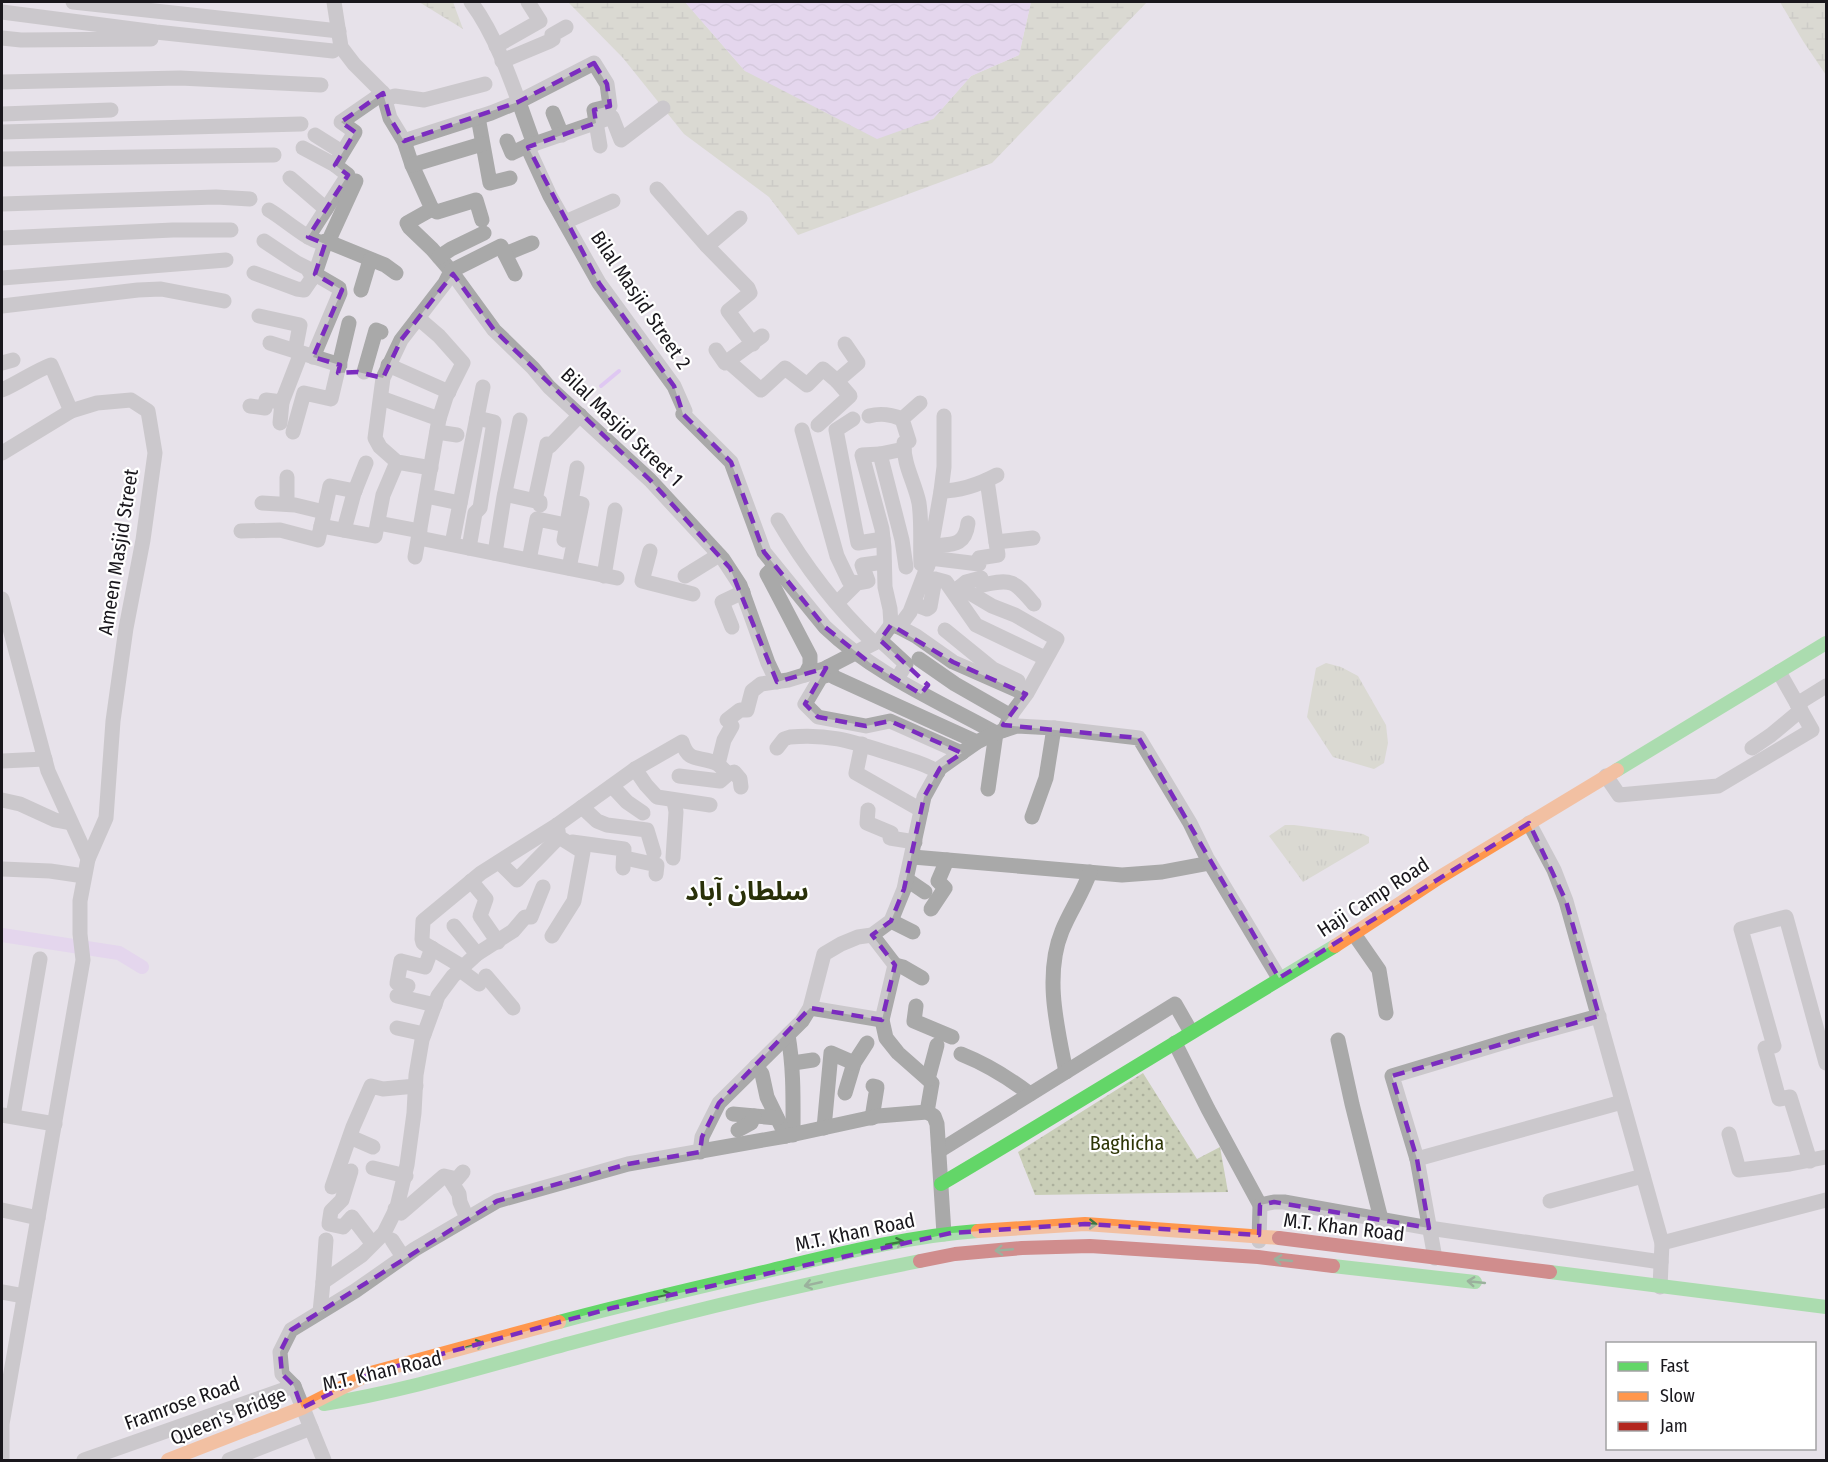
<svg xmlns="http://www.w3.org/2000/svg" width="1828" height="1462" font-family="'Fira Sans Condensed','Noto Sans Arabic',sans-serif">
  <defs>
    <pattern id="grass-tufts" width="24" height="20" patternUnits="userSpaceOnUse" patternTransform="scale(1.5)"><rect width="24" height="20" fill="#c9ceb7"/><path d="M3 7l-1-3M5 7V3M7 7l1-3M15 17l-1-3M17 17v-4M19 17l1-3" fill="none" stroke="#acb09d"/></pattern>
    <pattern id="wetland-marsh" width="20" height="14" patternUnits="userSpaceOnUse" patternTransform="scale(1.5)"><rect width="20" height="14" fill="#c9ceb7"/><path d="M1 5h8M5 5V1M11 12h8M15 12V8" fill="none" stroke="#acb09d"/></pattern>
    <pattern id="park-dots" width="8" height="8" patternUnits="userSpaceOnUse" patternTransform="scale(1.5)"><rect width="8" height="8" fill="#c9ceb7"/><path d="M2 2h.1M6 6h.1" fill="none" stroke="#acb09d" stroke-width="1.8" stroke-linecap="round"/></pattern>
    <pattern id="water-waves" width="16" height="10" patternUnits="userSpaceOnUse" patternTransform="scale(1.5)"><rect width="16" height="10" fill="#dfc8f2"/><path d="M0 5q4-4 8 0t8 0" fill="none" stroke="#bfabcf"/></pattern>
  </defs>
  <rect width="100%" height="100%" fill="#e7e2ea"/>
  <g fill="url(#grass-tufts)">
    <path d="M1326,663l15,4 17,9 28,49 2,18 -4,20 -10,6 -41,-12 -26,-40 9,-49z"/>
    <path d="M1285,825h9l69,9 6,3v6l-66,39 -34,-46z"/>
  </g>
  <g fill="url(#wetland-marsh)">
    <path d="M419,2h34l10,27z"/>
    <path d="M568,2h117l60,69 188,48 38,-43 48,-21 12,-53h116l-155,161 -194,72 -29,-38 -85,-63 -61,-76z"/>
    <path d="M1780,2h46v73l-23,-34z"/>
  </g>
  <path fill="url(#park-dots)" d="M1143,1073l54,86 23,-12 8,45 -193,3 -17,-43z"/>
  <path fill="url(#water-waves)" d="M685,2h346l-12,53 -48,21 -38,43 -56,20 -132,-68z"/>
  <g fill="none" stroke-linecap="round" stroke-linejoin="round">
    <path stroke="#dfc8f2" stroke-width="4" d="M601,386l18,-15"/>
    <path stroke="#dfc8f2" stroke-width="14" d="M2,935l117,18 23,14"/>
    <g stroke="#a9a9a9" stroke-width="15">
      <path d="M73,2l266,29"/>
      <path d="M334,2l7,45 13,17 29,29 7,25 14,23 8,24 20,44 -25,14 2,4 23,22 19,22 43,59 39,38 16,19 101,93 73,79 17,26 28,78 9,19"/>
      <path d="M471,2c29,39 46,96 63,142l-7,2 23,50 49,87 75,103 11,25 -2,3 48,48 33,90 61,75c48,46 113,74 171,106l-8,56"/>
      <path d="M2,12l154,20 177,19"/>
      <path d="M2,38l19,2 130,-1"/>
      <path d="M496,46l44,-25 -12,-19"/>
      <path d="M502,61l48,-20 3,-2 -1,-4 14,-8"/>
      <path d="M2,82l178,-4 141,7"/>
      <path d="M385,99l10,-3 29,4 61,-16"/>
      <path d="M553,113l9,22"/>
      <path d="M2,114l109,-4"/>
      <path d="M478,117l12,66 20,-5"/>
      <path d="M2,132l299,-8"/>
      <path d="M315,135l27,17"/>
      <path d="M404,141l87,-28 27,-11 76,-39 13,21 3,22 -16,4 6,36"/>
      <path d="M507,141l5,12 15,-7"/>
      <path d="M534,144l78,-27 9,23 42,-32"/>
      <path d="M303,148l32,17 13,10 -40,62"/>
      <path d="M2,159l272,-4"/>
      <path d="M335,165l20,-33 -14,-10 42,-29"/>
      <path d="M412,165l70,-21"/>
      <path d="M290,178l36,31"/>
      <path d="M657,189l50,57 41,42 2,5 -22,18 25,33"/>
      <path d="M2,204l214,-7 34,2"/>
      <path d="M432,209l5,3 39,-12 6,20"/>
      <path d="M269,210c14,8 37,29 51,32 3,0 6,-1 9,-2l27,-59"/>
      <path d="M565,222l48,-21"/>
      <path d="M2,238l171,-8h58"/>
      <path d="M264,241l33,22 10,5 6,10"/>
      <path d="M707,246l33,-28"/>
      <path d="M505,254l27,-11"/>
      <path d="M439,257l12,-8 33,-16"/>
      <path d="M254,273l43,16 7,1 11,-16 11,-33 59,24 11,8"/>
      <path d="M2,278l224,-18"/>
      <path d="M361,290l9,-30"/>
      <path d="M2,306l136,-16 23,-1 63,12"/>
      <path d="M259,316l41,9 -5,26"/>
      <path d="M418,318l21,18 24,27 -17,34 -7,22"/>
      <path d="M270,343l70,22"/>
      <path d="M716,350l9,13 37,-27"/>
      <path d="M313,357l27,-64 -1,-5 -24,-14"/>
      <path d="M729,362l32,28 24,-22 22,17 16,-16 14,12"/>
      <path d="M2,363l11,-3"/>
      <path d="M388,365l61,27"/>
      <path d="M364,372l12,-42 5,2"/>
      <path d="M2,390c18,-8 31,-18 49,-25l20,46"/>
      <path d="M381,398l58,21 -24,138"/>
      <path d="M250,406l15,2 1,-8 16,2 19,-49"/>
      <path d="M869,416c12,-3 21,-2 33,3"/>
      <path d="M853,419l-17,11 22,113 25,-4"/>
      <path d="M280,423l2,-21"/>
      <path d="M818,425l32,-29 -13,-15 21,-18 -13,-19"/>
      <path d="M802,430l35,126 12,25 8,2"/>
      <path d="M293,432l11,-39 27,6 18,-76"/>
      <path d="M437,432l20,3"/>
      <path d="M550,446l30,-31"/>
      <path d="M904,449l-24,5 22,86 4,27"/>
      <path d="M2,453l69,-42 26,-8 34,-3 17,11 7,42 -12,87 -17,88 -13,93 -7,97 -18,41"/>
      <path d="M880,454l-18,1 20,74 2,18 1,40 5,22 1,16"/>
      <path d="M431,468l-34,-6 -17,-15 -5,-9 8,-60 18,-38 44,-57 6,-12 50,-25 14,28"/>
      <path d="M987,480l9,62 37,-4"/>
      <path d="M941,491c19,0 39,-7 56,-16"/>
      <path d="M505,494l35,8v3"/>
      <path d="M426,496l34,7"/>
      <path d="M535,500l12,-56"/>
      <path d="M262,503l33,2 29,7"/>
      <path d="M287,504v-27"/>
      <path d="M778,520c26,45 58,87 96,123"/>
      <path d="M378,523l42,8"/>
      <path d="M321,526l54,10 8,-41 14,-33"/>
      <path d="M344,530l10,-37 12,-30"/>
      <path d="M241,531l39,-1 38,10 12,-54 25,5"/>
      <path d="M419,538l198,40"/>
      <path d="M564,540l13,-72"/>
      <path d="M452,544l31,-157"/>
      <path d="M932,546c20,-2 33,1 36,-23"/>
      <path d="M469,548l6,-35 5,-5 14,-86 -17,-4"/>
      <path d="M650,551l-8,30 51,13"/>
      <path d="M495,553l9,-56 16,-77"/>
      <path d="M930,558l49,6v-6l19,-3 -2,-13"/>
      <path d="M529,560l8,-41 29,6"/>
      <path d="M928,565l13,-74 3,-24v-51"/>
      <path d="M775,566l-8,8 43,82v9l-5,10"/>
      <path d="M569,568l13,-64 -11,-2"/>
      <path d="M604,576l11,-66"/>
      <path d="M685,576l34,-21"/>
      <path d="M960,587l32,19 23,9 42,24 -30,54 -14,19 -9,18"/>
      <path d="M954,592l12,-10 15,-4 2,7c30,-7 32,-3 51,19"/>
      <path d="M2,599l46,172 40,88 -8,42v33l3,26 -81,464v36"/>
      <path d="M837,603l20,-20 11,-2 -6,-16 22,-3"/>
      <path d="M914,604l13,5 3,-2 5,-28 11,3 30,43 69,33"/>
      <path d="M732,627l-10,-25 21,-10"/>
      <path d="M899,627l17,9 37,26 73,32"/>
      <path d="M945,630l48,39 25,12"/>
      <path d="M880,640l26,24 -9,15"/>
      <path d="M919,659l36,25 56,32"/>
      <path d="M828,667l6,10 143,65"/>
      <path d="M831,674l-10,3 -16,27 13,13 48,9 24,-5 72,32"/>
      <path d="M1797,704l29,-18"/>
      <path d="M727,720l13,-10h7l5,-19 9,-7 27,-4 36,-11 56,-29 11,-15 8,2 11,-15 18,-47 -7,-1c-1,-20 1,-41 -2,-61 -4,-20 -16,-39 -15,-60l5,-2 -7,-22 18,-16"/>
      <path d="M732,726l-8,14 -6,24 10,10 6,-2 6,7 1,8"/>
      <path d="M862,744l-6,29 65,37"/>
      <path d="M777,748l7,-9 6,-2c41,-4 66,6 105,18 14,5 30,8 43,17"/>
      <path d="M1752,748l19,-13 30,-25"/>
      <path d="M2,761l43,-2"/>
      <path d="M635,769l11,16 11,12 53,8"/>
      <path d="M679,776l41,5 8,-7"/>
      <path d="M1606,776l13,19 99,-9 94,-56 -33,-58"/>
      <path d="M612,786l15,16 16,11"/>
      <path d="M2,800l18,4 35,16 16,3"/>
      <path d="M582,807l15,14 10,4 40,5 7,23"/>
      <path d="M868,810l-1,13 24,10 -1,5 25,4"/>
      <path d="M1032,817l14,-39 8,-50"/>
      <path d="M1529,823l25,47 12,31 96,342 -2,44"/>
      <path d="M572,842l52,7 -1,19"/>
      <path d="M913,857l209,18 40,-3 48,-9"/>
      <path d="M625,858l32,7 -1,9"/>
      <path d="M673,858l3,-46 -2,-11"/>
      <path d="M499,862l18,18 42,-43"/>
      <path d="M2,869l48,2 34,5"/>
      <path d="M906,879l19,13"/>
      <path d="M471,881l15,18 -6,17 18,26"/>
      <path d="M931,909l14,-21 -7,-7 9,-21"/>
      <path d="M891,921l22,11"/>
      <path d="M454,926l23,28"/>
      <path d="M1354,934l25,36 7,43"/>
      <path d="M872,935l23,30 -13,55 4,18 12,15 34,30 -5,29"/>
      <path d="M552,936l22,-35 9,-49 -24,-15 -2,-12"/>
      <path d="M895,965l8,2 19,11"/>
      <path d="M463,967l-40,-24 -1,-4 1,-18 58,-48 76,-48 78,-56 47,-27c7,22 17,13 36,22"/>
      <path d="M460,970l19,14"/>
      <path d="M486,976l27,32"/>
      <path d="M408,986l-11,-3 4,-22 24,6 7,-19"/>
      <path d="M397,996l38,9"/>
      <path d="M916,1006l-2,15 38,16"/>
      <path d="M810,1008l72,12"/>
      <path d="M397,1028l27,6"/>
      <path d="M788,1035c6,35 5,65 5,100"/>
      <path d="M1338,1040l14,64 29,115"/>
      <path d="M1175,1043l33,66 52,96 -1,36"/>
      <path d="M961,1054c25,10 48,24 69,40"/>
      <path d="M793,1063l20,-3"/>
      <path d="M756,1066l6,8 5,23 19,39"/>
      <path d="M1066,1072c-9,-45 -22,-97 -4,-141 8,-20 21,-38 28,-59"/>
      <path d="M928,1079l9,-34"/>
      <path d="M845,1093l9,-30 13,-20"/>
      <path d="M733,1114l44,4"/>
      <path d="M2,1115l53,9"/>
      <path d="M13,1116l27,-157"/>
      <path d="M872,1118l5,-31 -4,-1"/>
      <path d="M824,1128l7,-75 23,10"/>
      <path d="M738,1130l13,-7 3,-7"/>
      <path d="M1729,1134l10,36 51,-6 36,-7"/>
      <path d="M350,1137l23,10"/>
      <path d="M939,1151l236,-147 16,28"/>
      <path d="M700,1152l2,-15 17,-34 83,-82 8,-13 14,-54 17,-10 17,-7 14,-2 19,-14 13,-32 20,-92 16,-29 37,-26 16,-8 24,-8 37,2 85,10 51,85 17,35 72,120"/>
      <path d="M1417,1159l-25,-83 123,-37 84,-23"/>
      <path d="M1810,1161l-20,-64 -11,2 -14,-51 9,-2 -33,-117 45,-12 40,146"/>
      <path d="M373,1168l33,8"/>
      <path d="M351,1171l-9,29 -11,11 -2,13 14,3 9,-10 20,26"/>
      <path d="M449,1178l10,16 1,8 7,16"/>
      <path d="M332,1187l21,-60 18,-41 12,3 33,-3"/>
      <path d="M1550,1201l93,-25"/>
      <path d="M1260,1205l14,-3h10l145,26 232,34"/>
      <path d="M395,1209l6,4 43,-37 13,3 6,-7"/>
      <path d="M2,1210l36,8"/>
      <path d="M392,1240l11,17"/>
      <path d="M1662,1243l164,-43"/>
      <path d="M1435,1258l-18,-99 205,-57"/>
      <path d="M323,1282l3,-42"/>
      <path d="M2,1292l22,4"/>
      <path d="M320,1312l3,-30 39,-27 22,-22 13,-26 10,-42 7,-52 2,-38 6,-35 16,-44 15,-20 24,-22 36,-23 12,-14h6l12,-30"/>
      <path d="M84,1460l210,-74"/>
      <path d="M229,1460l82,-32"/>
      <path d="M324,1460l-30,-74 -12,-12 -2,-22 11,-22 64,-39 60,-42 82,-48 131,-37 158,-28 92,-20 49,-4 7,4 3,8 7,110"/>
    </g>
    <g stroke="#63d668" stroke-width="14">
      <path d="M1617,770l209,-127"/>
      <path d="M941,1184c132,-78 262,-159 394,-238"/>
      <path d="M1333,1266l142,16"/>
      <path d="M1550,1272l276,35"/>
      <path d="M559,1322c70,-19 142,-35 213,-52 67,-16 137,-34 206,-39"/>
      <path d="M324,1404c83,-13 165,-39 247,-61 115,-31 231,-59 349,-82"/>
    </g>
    <g stroke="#ff974d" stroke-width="14">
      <path d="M1335,946l105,-69 177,-107"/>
      <path d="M978,1231l107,-7 194,14"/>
      <path d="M168,1460l134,-52 69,-35 188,-51"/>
    </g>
    <g stroke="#b3261e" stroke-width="14">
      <path d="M1279,1238l271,34"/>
      <path d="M920,1261l35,-7 67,-6 68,-2 168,11 75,9"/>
    </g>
  </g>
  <defs><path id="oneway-shaft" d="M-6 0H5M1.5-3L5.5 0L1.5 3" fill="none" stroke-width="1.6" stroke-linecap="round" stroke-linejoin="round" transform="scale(1.5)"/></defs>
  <g stroke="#3e7642">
    <use href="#oneway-shaft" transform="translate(1088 1224) rotate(2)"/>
    <use href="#oneway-shaft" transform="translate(895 1243) rotate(-11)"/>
    <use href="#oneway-shaft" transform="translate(1004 1250) rotate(175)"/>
    <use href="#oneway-shaft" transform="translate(1283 1260) rotate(-174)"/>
    <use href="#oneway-shaft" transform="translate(1476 1282) rotate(-174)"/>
    <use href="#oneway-shaft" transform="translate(813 1284) rotate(167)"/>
    <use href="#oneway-shaft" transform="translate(663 1296) rotate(-13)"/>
    <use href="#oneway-shaft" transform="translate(475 1345) rotate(-15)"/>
  </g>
  <path d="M0 0H1828V1462H0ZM594,63l13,21 3,22 -16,4 2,13 -68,24 71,136 75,103 9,28 48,48 33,90 61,75 45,36 51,31 7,-9 -48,-45 11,-15 62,37 73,32 -23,31 136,13 140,240 250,-155 37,78 33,115 -207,60 25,83 12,69 -155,-26 -14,3 -1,30 -174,-11 -134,9 -339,75 -241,65 -69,35 -8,-22 -12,-12 -2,-22 11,-22 206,-129 131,-37 72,-12 2,-15 17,-34 91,-95 72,12 13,-55 -23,-30 19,-14 13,-32 20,-92 16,-29 22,-15 -72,-32 -24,5 -48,-9 -13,-13 21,-36 -49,14 -47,-114 -80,-88 -156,-150 -41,-56 -52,66 -18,38 -25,-6 -20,1 2,-8 -27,-8 29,-67 -27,-16 10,-30 -17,-7 40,-62 -13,-10 20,-33 -14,-10 42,-29 7,25 14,23 114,-39z" fill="#e7e2ea" fill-opacity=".55" fill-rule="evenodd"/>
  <path fill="none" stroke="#7b2cbf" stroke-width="4.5" stroke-dasharray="12 8" stroke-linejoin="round" d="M594,63l13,21 3,22 -16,4 2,13 -68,24 71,136 75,103 9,28 48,48 33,90 61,75 45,36 51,31 7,-9 -48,-45 11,-15 62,37 73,32 -23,31 136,13 140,240 250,-155 37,78 33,115 -207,60 25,83 12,69 -155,-26 -14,3 -1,30 -174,-11 -134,9 -339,75 -241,65 -69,35 -8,-22 -12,-12 -2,-22 11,-22 206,-129 131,-37 72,-12 2,-15 17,-34 91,-95 72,12 13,-55 -23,-30 19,-14 13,-32 20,-92 16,-29 22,-15 -72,-32 -24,5 -48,-9 -13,-13 21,-36 -49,14 -47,-114 -80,-88 -156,-150 -41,-56 -52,66 -18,38 -25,-6 -20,1 2,-8 -27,-8 29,-67 -27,-16 10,-30 -17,-7 40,-62 -13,-10 20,-33 -14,-10 42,-29 7,25 14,23 114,-39z"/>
  <g text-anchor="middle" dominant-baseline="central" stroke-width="4.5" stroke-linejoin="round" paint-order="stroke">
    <g font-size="20" fill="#19171c" stroke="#fff">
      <text transform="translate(641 300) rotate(56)">Bilal Masjid Street 2</text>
      <text transform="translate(622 427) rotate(44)">Bilal Masjid Street 1</text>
      <text transform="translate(118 552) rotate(-81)">Ameen Masjid Street</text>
      <text transform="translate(1373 897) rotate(-33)">Haji Camp Road</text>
      <text transform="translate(1344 1227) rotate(7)">M.T. Khan Road</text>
      <text transform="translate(855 1232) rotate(-12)">M.T. Khan Road</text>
      <text transform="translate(382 1371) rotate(-13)">M.T. Khan Road</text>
      <text transform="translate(182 1403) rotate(-20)">Framrose Road</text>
      <text transform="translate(228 1416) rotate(-22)">Queen's Bridge</text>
    </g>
    <g font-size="20" fill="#2d3506" stroke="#fff">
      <text x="1127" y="1143">Baghicha</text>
    </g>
    <g font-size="26" font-weight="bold" fill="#2a3109" stroke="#fff">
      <text x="747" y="891">سلطان آباد</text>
    </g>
  </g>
  <rect width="1828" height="1462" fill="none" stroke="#19171c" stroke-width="6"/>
  <rect x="1606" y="1342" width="210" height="108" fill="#ffffff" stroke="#a3a2a4" stroke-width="1.5"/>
  <rect x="1618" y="1362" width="30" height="9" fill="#63d668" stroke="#a3a2a4" stroke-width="1.5"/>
  <text x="1660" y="1372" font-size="18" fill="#19171c">Fast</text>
  <rect x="1618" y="1392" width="30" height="9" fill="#ff974d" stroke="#a3a2a4" stroke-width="1.5"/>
  <text x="1660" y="1402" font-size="18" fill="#19171c">Slow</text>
  <rect x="1618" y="1422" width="30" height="9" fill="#b3261e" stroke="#a3a2a4" stroke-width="1.5"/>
  <text x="1660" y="1432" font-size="18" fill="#19171c">Jam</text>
</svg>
